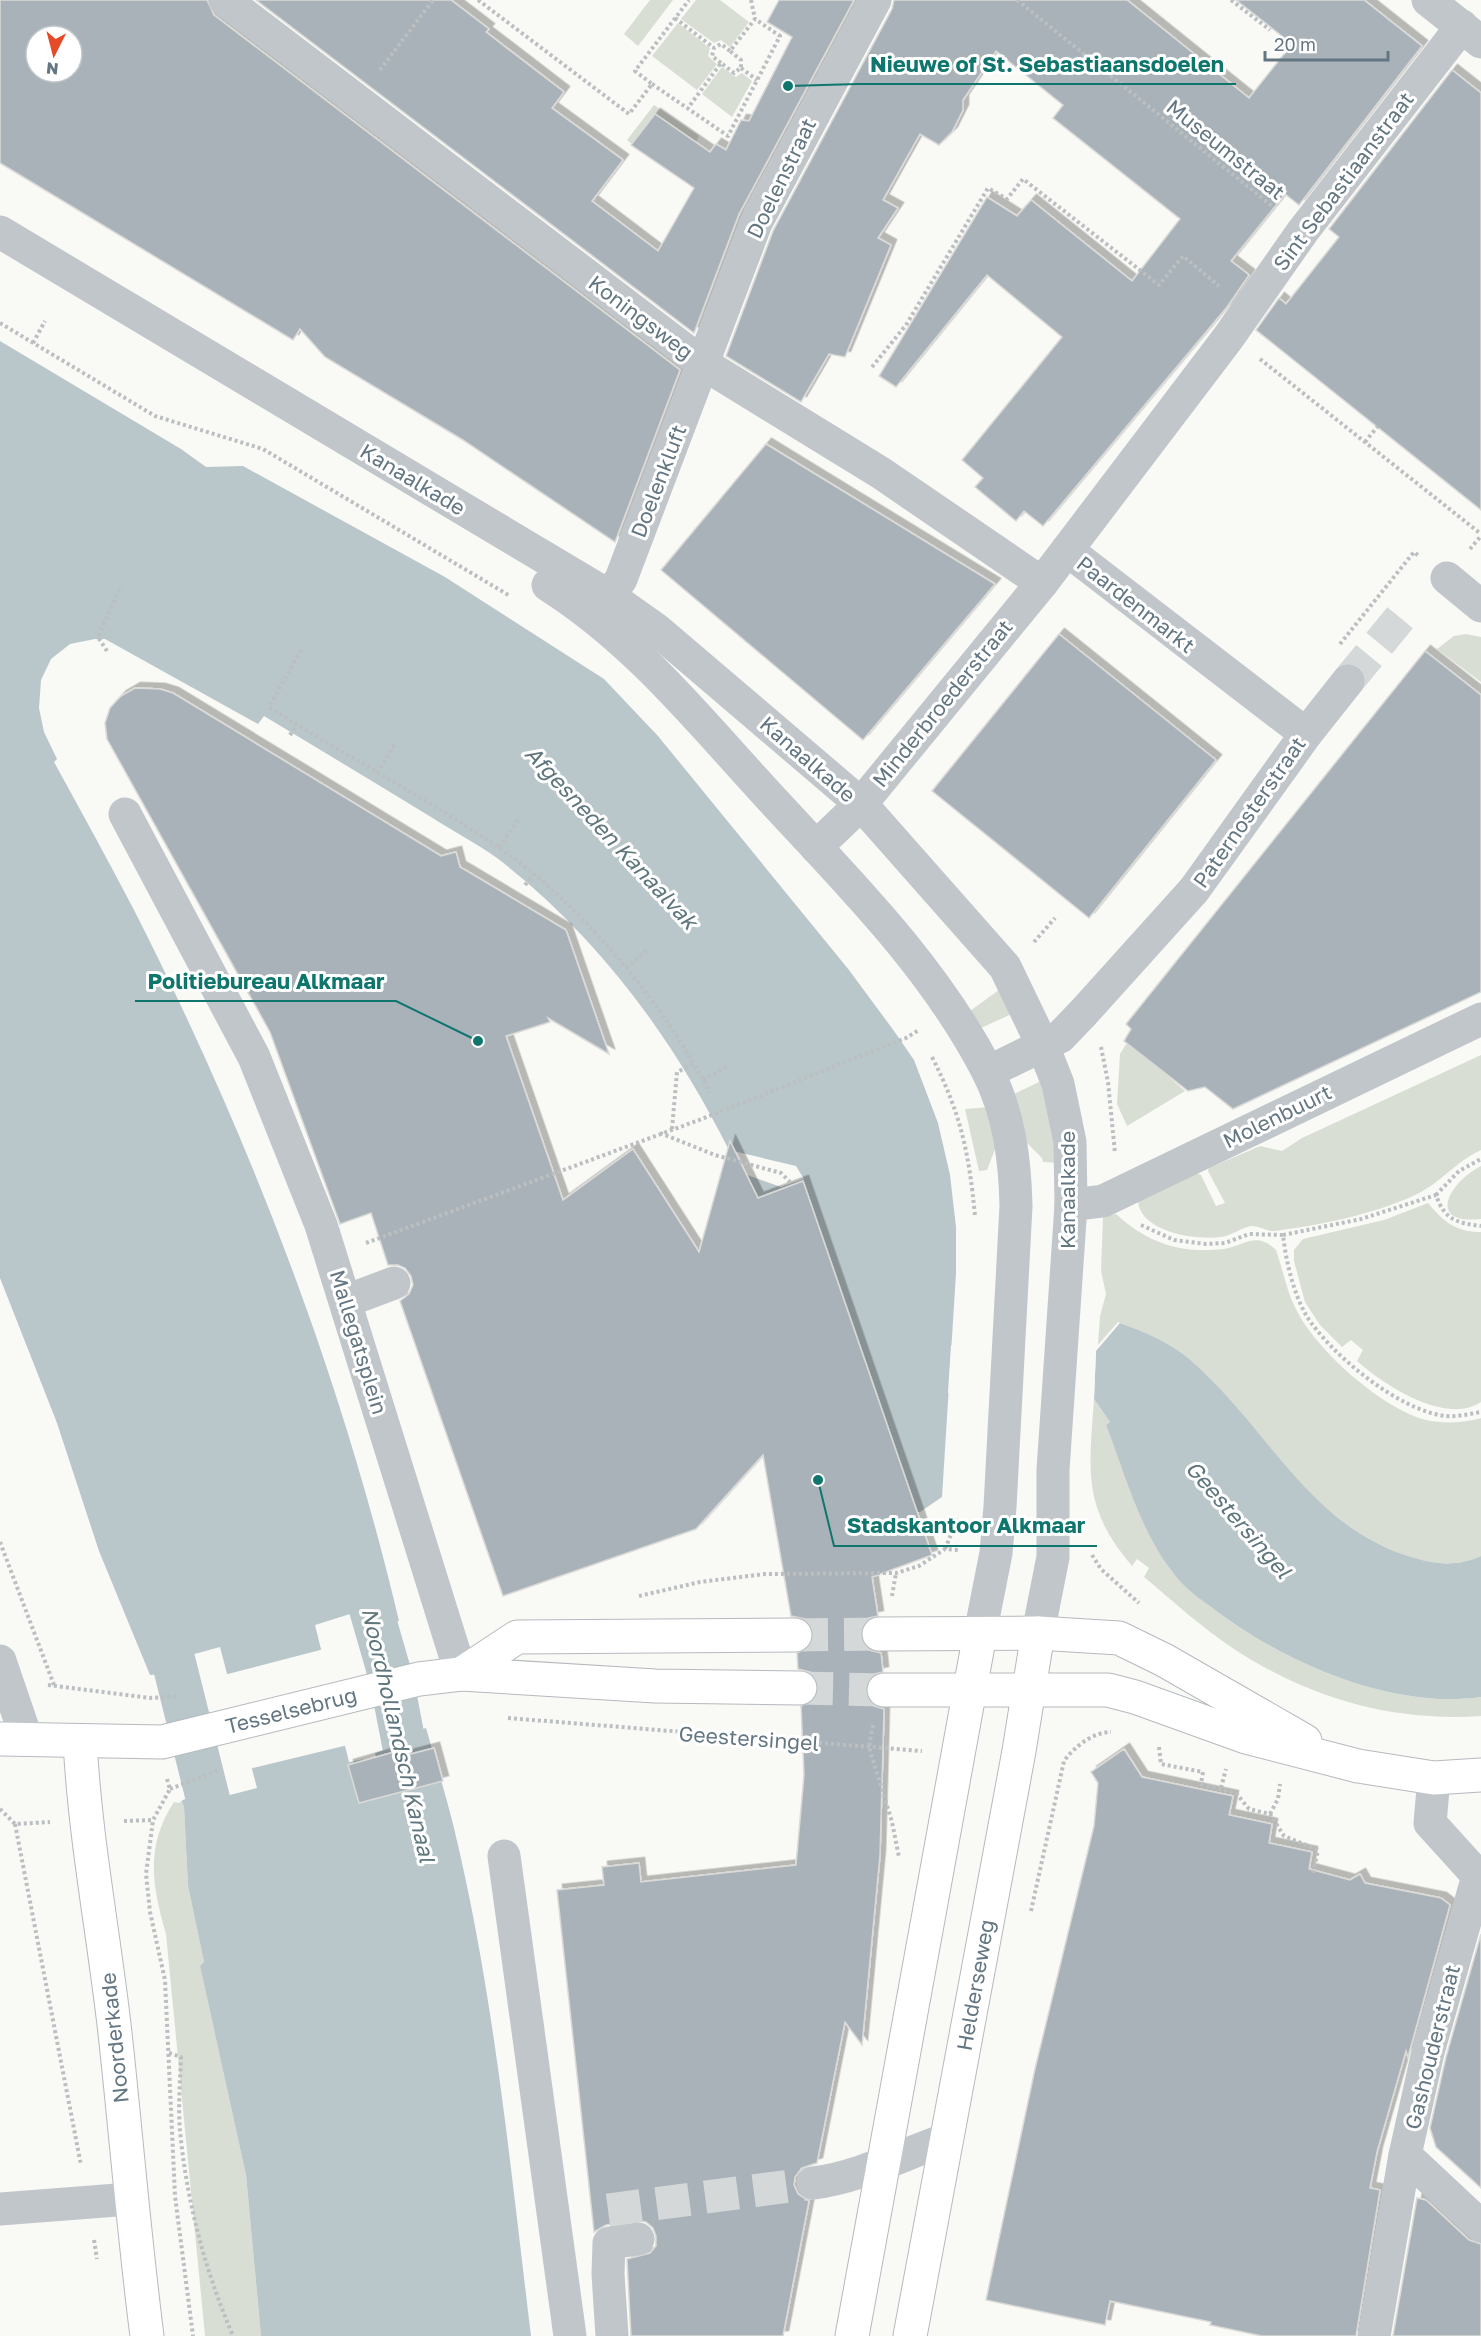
<svg xmlns="http://www.w3.org/2000/svg" width="1481" height="2336" font-family="'Golos Text',sans-serif">
  <defs>
    <filter id="shadow"><feDropShadow dx="5.5" dy="-5.5" stdDeviation="0" flood-color="#0004"/></filter>
  </defs>
  <rect width="100%" height="100%" fill="#f9f9f6"/>
  <g fill="#d9ded5">
    <path d="M650,0h23l-35,46 -14,-12z"/>
    <path d="M696,0h24l29,22 -19,25 -9,-7 -7,3 -33,-24z"/>
    <path d="M678,23l32,25 -2,8 9,8 -20,26 -45,-34z"/>
    <path d="M722,67l14,10 6,-4 10,8 -20,36 -30,-23z"/>
    <path d="M654,105l45,31 -3,6 -41,-28 -23,30 -5,-4z"/>
    <path d="M1466,634l15,3v45l-44,-33 17,-13z"/>
    <path d="M1003,987l13,25 -35,16 -11,-17z"/>
    <path d="M1128,1041l57,50 -58,35 -10,-22 3,-50z"/>
    <path d="M1481,1055v95c-25,11 -42,35 -68,46 -42,19 -93,29 -138,35 -8,1 -15,-5 -23,-5 -8,1 -17,7 -26,10 -25,6 -86,-3 -88,-35l59,-28 4,2 15,31 9,-3 -17,-32 1,-3 51,-22 22,5 20,-13z"/>
    <path d="M1039,1082h5l15,81 -16,-1 -1,-4 -23,-23 -5,-41z"/>
    <path d="M989,1107l10,32 -12,31 -8,1 -14,-62z"/>
    <path d="M1481,1166v53c-55,6 -33,-36 0,-53z"/>
    <path d="M1428,1203c16,19 28,29 53,29v170c-36,24 -98,-18 -124,-41l6,-11 -12,-10 -9,7 -22,-22 -15,-23 -11,-41v-11l9,-11 81,-19z"/>
    <path d="M1116,1214c23,21 48,34 80,36 9,0 20,0 28,-1 22,-4 32,-18 52,1 7,20 11,43 21,61 20,40 86,98 129,109 17,4 38,3 55,-2v138c-21,10 -44,9 -66,2 -77,-21 -123,-83 -173,-141 -11,-13 -22,-30 -35,-41 -27,-23 -57,-41 -89,-54l-20,23 2,-29 6,-22 -5,-23 2,-55z"/>
    <path d="M1094,1399l16,23 -4,3c20,49 35,101 65,145 10,15 26,26 40,37 70,54 179,103 270,90v19c-90,6 -172,-18 -247,-67 -32,-21 -61,-48 -90,-72l5,-9 -12,-9 -5,7c-50,-59 -43,-94 -38,-167z"/>
    <path d="M181,1799l3,8 4,79 16,76 -4,4 46,209 15,161h-56l-39,-402c-14,-48 -21,-88 8,-132l6,1z"/>
  </g>
  <g fill="#b9c7ca">
    <path d="M0,341l181,108 25,18 37,-1 202,111 159,102 54,57 191,234 45,61 20,29 24,63 12,52 6,52v46l-14,224 -22,15h-4l-135,-262 -34,-75 34,12 23,-8 -8,-13 -67,-16c-57,-113 -131,-214 -232,-292 -21,-15 -44,-27 -66,-41 -55,-34 -111,-67 -167,-101l-6,8 -153,-85h-10l-25,5 -19,15 -10,21 -2,28 5,24 13,27 -3,3c27,49 54,98 80,148 115,226 207,465 265,711l-43,11 -6,-18 -35,11 34,137 27,-5 -1,-4 18,-6 -2,-10 35,-9c9,32 19,64 27,96 41,168 57,341 78,512h-270l-15,-161 -46,-209 4,-4 -16,-76 -4,-79 -3,-8 40,-18 5,15 31,-8 -37,-141 -29,8 3,17 -44,3 -51,-124 -42,-128 -57,-145z"/>
    <path d="M1120,1323c24,9 49,19 69,36 78,66 120,170 226,199 22,7 45,8 66,-2v141c-91,13 -200,-36 -270,-90 -15,-11 -30,-22 -40,-37 -32,-42 -46,-97 -65,-145l4,-3 -16,-23 2,-48z"/>
  </g>
  <g fill="#f9f9f6">
    <path d="M951,1345h3l-3,48h-3z"/>
    <path d="M1093,1351h3l-2,48h-3z"/>
    <path d="M324,1649l24,96 -99,24 -25,-94z"/>
    <path d="M220,1778l1,4 -42,20 1,-6z"/>
  </g>
  <g fill="none" stroke-linecap="round" stroke-linejoin="round">
    <g stroke="#b9c7ca" stroke-width="44">
      <path d="M360,1571l32,111 21,109"/>
      <path d="M162,1615l58,232"/>
    </g>
  </g>
  <g fill="#a9b2b8" stroke="#dadad8" stroke-width="1.5" fill-rule="evenodd" filter="url(#shadow)">
    <path d="M0,0h207l7,15 466,355 -65,172 -152,-102 -138,-83 -25,-28 -7,11 -293,-177zM36,36h36v36h-36z"/>
    <path d="M256,0h195l38,29 -3,3 78,60 -12,16 71,52 -31,41 66,50 36,-63 -63,-43 24,-31 55,38 6,-8 10,6 15,-30 8,1 43,-84 -25,-15 12,-22h75l-115,214 -45,119z"/>
    <path d="M894,0h233l122,98 43,-54 -56,-44h128l58,46 -123,159 -14,-11 -54,67 18,14 -22,32 -184,219 -19,-15 -8,10 -41,-34 8,-9 -21,-18 100,-123 -75,-62 -91,112 -17,-11 108,-179 30,19 14,-16 101,81 48,-62 -127,-101 10,-13 -67,-54 -33,49v10l-11,22 -13,13 -19,-11 -37,66 15,8 -20,30 13,7 -46,112 -16,-3 -28,48 -75,-46 47,-125 119,-222z"/>
    <path d="M1452,70l29,23v417l-225,-180 23,-32 7,6 53,-67 -10,-8z"/>
    <path d="M766,444l229,140 -132,156 -202,-170z"/>
    <path d="M1059,634l157,126 -127,158 -157,-127z"/>
    <path d="M1425,651l56,44v297l-248,117 -28,-22 -17,4 -64,-50 7,-12 -5,-5z"/>
    <path d="M135,688l25,1 13,4 268,163 15,-4 4,15 106,63 43,124 -61,-36 2,4 -44,14 57,164 70,-51 66,103 31,-111 28,57 45,-17 129,374 -60,22 6,39 -9,2 -6,6 -3,10 3,9 6,7 12,3 2,19 -9,2 -6,6 -3,11 3,9 6,6 10,3 -4,146 -18,190 -17,-23 -28,141 -15,5 -7,9 -1,8 4,9 11,7 -26,135h-152l-4,-77 23,-6 6,-7v-10l-3,-8 -7,-6 -10,-2 -30,5 -12,7 -37,-342 47,-5 -2,-18 37,-4 2,19 155,-17 8,-90 -3,-69 15,-8 3,-10 -3,-10 -6,-6 -12,-3 -1,-16 14,-8 3,-11 -3,-9 -6,-6 -14,-3 -28,-161 -67,74 -193,67 -103,-295 9,-7 4,-9 -2,-9 -6,-8 -7,-3h-10l-17,-52 -31,11 -70,-192 -163,-293 -2,-16 5,-15 11,-12z"/>
    <path d="M434,1748l9,33 -84,22 -11,-38 46,-13 1,6z"/>
    <path d="M1124,1749l18,28 91,19 -4,19 43,9 -3,19 43,9 -3,17 41,11 10,-6 5,9 76,15 9,7 -42,152 -2,-6 -29,101 -7,36 10,2 -24,146h-94l-52,-11 1,-3 -101,-21 -5,24 -119,-25 49,-231 59,-243 4,-43 -7,-11z"/>
    <path d="M1481,1934v254l-45,-41 -6,-19 16,-71z"/>
    <path d="M1417,2198l9,2 43,40 12,4v92h-88z"/>
  </g>
  <g fill="none" stroke-linecap="round" stroke-linejoin="round">
    <g stroke="#d4d8d9" stroke-width="33" stroke-dasharray="33 16" stroke-linecap="butt">
      <path d="M1348,681l56,-68"/>
      <path d="M608,2210l205,-27"/>
    </g>
    <g stroke="#d4d8d9" stroke-width="33" stroke-dasharray="33 16" stroke-linecap="butt">
      <path d="M795,1635l84,-1"/>
      <path d="M800,1688l84,2"/>
    </g>
    <defs>
      <g id="major">
        <path d="M879,1634l159,-1 81,5 45,22 141,81"/>
        <path d="M461,1674l56,-37 278,-2"/>
        <path d="M884,1690h224l27,7 111,40 112,29 76,12 47,-3"/>
        <path d="M0,1739l162,3 257,-63 42,-5 194,12 145,2"/>
        <path d="M80,1741c5,98 24,194 35,292 11,101 19,202 32,303"/>
        <path d="M852,2336l128,-702"/>
        <path d="M910,2336l109,-585 19,-118"/>
      </g>
    </defs>
    <use href="#major" stroke="#b5babe" stroke-width="35"/>
    <g stroke="#bbbfc1" stroke-width="4" stroke-dasharray="3 3" stroke-linecap="butt">
      <path d="M478,0l151,114 23,-30 -17,-13 54,-71"/>
      <path d="M751,0l4,19"/>
      <path d="M1017,0l256,207"/>
      <path d="M1231,0l39,30"/>
      <path d="M675,18l39,30"/>
      <path d="M721,63l-9,-7 2,-8 7,-4 9,7"/>
      <path d="M741,68l16,12"/>
      <path d="M380,70l53,-70"/>
      <path d="M652,84l76,52 52,-100 -25,-17 -25,32 11,9v8l-7,5 -13,-10 -33,45"/>
      <path d="M0,323l155,93 108,33 247,147"/>
      <path d="M33,343l12,-22"/>
      <path d="M1260,359l221,175"/>
      <path d="M872,367l34,-42 82,-137 19,11 16,-20 136,106 24,-29 36,30"/>
      <path d="M1365,442l13,-16"/>
      <path d="M1470,549l11,-13"/>
      <path d="M1340,644l74,-92 5,4"/>
      <path d="M301,650l-32,57c75,48 155,90 229,140 80,54 169,160 212,246"/>
      <path d="M107,651l-9,-14 23,-51"/>
      <path d="M290,735l7,-10"/>
      <path d="M377,773l19,-31"/>
      <path d="M499,847l20,-29"/>
      <path d="M525,885l9,-11"/>
      <path d="M1034,942l21,-24"/>
      <path d="M626,968l21,-18"/>
      <path d="M1101,1047l7,35 7,71"/>
      <path d="M932,1057c29,57 37,96 43,159"/>
      <path d="M703,1080l27,-15"/>
      <path d="M672,1129l5,-57 17,-8"/>
      <path d="M660,1133l55,22 66,18 9,9"/>
      <path d="M1436,1195l23,-24 22,-12"/>
      <path d="M1141,1225l33,15 32,4 19,-1 24,-9 34,1c3,26 10,57 23,80 24,39 92,95 139,101 12,1 24,-2 36,-4"/>
      <path d="M1283,1235l78,-16 75,-24c8,24 20,28 45,31"/>
      <path d="M366,1243l341,-126 199,-79 13,-8"/>
      <path d="M0,1542l54,143"/>
      <path d="M945,1549l13,-32"/>
      <path d="M1092,1555l9,14 38,34"/>
      <path d="M639,1596l61,-14 65,-8 131,-1 23,-7 26,-17 14,1"/>
      <path d="M892,1596l4,-23"/>
      <path d="M48,1685l102,13 28,-2"/>
      <path d="M508,1718l414,33"/>
      <path d="M873,1725l-4,22 23,75 7,35"/>
      <path d="M1159,1747l2,17 42,8 -2,12 35,9 13,16 21,5 14,22 34,14 -5,23"/>
      <path d="M167,1779l3,10 -17,31 -7,54 4,38 15,68 10,216 18,140"/>
      <path d="M1221,1788l5,-19"/>
      <path d="M170,1789l49,-19"/>
      <path d="M0,1809l15,15 35,-2"/>
      <path d="M1270,1814l8,-15 2,-15"/>
      <path d="M124,1821l29,-1"/>
      <path d="M15,1824l66,341"/>
      <path d="M1031,1911l33,-150c10,-14 29,-29 47,-29"/>
      <path d="M169,2053l12,4c-1,25 -3,50 -1,74 7,72 25,139 53,205"/>
      <path d="M94,2240l3,19"/>
    </g>
    <g stroke="#c1c6ca" stroke-width="33">
      <path d="M225,0l477,363 179,110 161,110"/>
      <path d="M1428,0l53,42"/>
      <path d="M0,232l609,364 48,34 204,174 144,163 38,79 15,38 12,58 1,63 -18,265v87l-15,76"/>
      <path d="M1067,550l239,184"/>
      <path d="M1447,578l34,28"/>
      <path d="M548,585c88,56 149,133 219,209 80,87 165,170 220,276 22,43 28,89 29,136l-16,301 -4,46 -16,81"/>
      <path d="M609,596l12,-17 135,-356 119,-223"/>
      <path d="M125,814l129,243 67,168 140,449"/>
      <path d="M816,847l45,-43 181,-221 186,-245 75,-107 159,-205"/>
      <path d="M988,1072l72,-35 24,-25 110,-122 112,-156 42,-53"/>
      <path d="M1071,1205l32,-4 378,-182"/>
      <path d="M346,1301l48,-18"/>
      <path d="M0,1661l27,79"/>
      <path d="M504,1856l66,480"/>
      <path d="M1405,2155l76,71"/>
      <path d="M813,2183c44,-5 91,-29 134,-44"/>
      <path d="M0,2209l130,-10"/>
      <path d="M612,2336l-4,-62 1,-31 29,-4"/>
      <path d="M1374,2336l31,-181 23,-103 50,-176 -48,-53 4,-45"/>
    </g>
    <use href="#major" stroke="#fff" stroke-width="33"/>
  </g>
  <g text-anchor="middle" dominant-baseline="central" stroke-width="6" stroke-linejoin="round" paint-order="stroke">
    <g font-size="21" fill="#637682" stroke="#fff">
      <text transform="translate(1226 149) rotate(39)">Museumstraat</text>
      <text transform="translate(781 178) rotate(-64)">Doelenstraat</text>
      <text transform="translate(1343 181) rotate(-53)">Sint Sebastiaanstraat</text>
      <text transform="translate(641 317) rotate(37)">Koningsweg</text>
      <text transform="translate(413 479) rotate(31)">Kanaalkade</text>
      <text transform="translate(658 481) rotate(-69)">Doelenkluft</text>
      <text transform="translate(1136 604) rotate(38)">Paardenmarkt</text>
      <text transform="translate(942 703) rotate(-51)">Minderbroederstraat</text>
      <text transform="translate(808 759) rotate(41)">Kanaalkade</text>
      <text transform="translate(1249 812) rotate(-55)">Paternosterstraat</text>
      <text transform="translate(1277 1116) rotate(-26)">Molenbuurt</text>
      <text transform="translate(1067 1190) rotate(-90)">Kanaalkade</text>
      <text transform="translate(359 1342) rotate(73)">Mallegatsplein</text>
      <text transform="translate(291 1710) rotate(-14)">Tesselsebrug</text>
      <text transform="translate(749 1738) rotate(4)">Geestersingel</text>
      <text transform="translate(975 1985) rotate(-80)">Helderseweg</text>
      <text transform="translate(114 2038) rotate(-96)">Noorderkade</text>
      <text transform="translate(1432 2047) rotate(-76)">Gashouderstraat</text>
    </g>
    <g font-size="22" font-style="italic" fill="#5e767c" stroke="#fff">
      <text transform="translate(612 837) rotate(47)">Afgesneden Kanaalvak</text>
      <text transform="translate(1239 1519) rotate(49)">Geestersingel</text>
      <text transform="translate(399 1735) rotate(77)">Noordhollandsch Kanaal</text>
    </g>
  </g>
  <path fill="none" stroke="#0f766e" stroke-width="2" d="M788 86L858 84H1236M478 1041L396 1001H135M818 1480L834 1546H1097"/>
  <g fill="#0f766e" stroke="#fff" stroke-width="2">
    <circle cx="788" cy="86" r="6"/>
    <circle cx="478" cy="1041" r="6"/>
    <circle cx="818" cy="1480" r="6"/>
  </g>
  <g font-size="22" text-anchor="middle" font-weight="bold" fill="#0f766e" stroke="#fff" stroke-width="6" stroke-linejoin="round" paint-order="stroke">
    <text x="1047" y="72">Nieuwe of St. Sebastiaansdoelen</text>
    <text x="266" y="989">Politiebureau Alkmaar</text>
    <text x="966" y="1533">Stadskantoor Alkmaar</text>
  </g>
  <g transform="translate(54 54) rotate(186)"><circle r="28" fill="#ffffff" stroke="#c1c8cd" stroke-width="1.5"/>
  <path d="M0-4.5L10 22L0 15L-10 22Z" fill="#e64b29"/>
  <text y="-9" font-size="16" font-weight="bold" text-anchor="middle" fill="#637682">N</text>
  </g>
  <path d="M1265 51v9h123v-9" fill="none" stroke="#637682" stroke-width="3"/>
  <text x="1274" y="51" font-size="18" fill="#637682" stroke="#ffffff" stroke-width="4.5" paint-order="stroke">20 m</text>
</svg>
